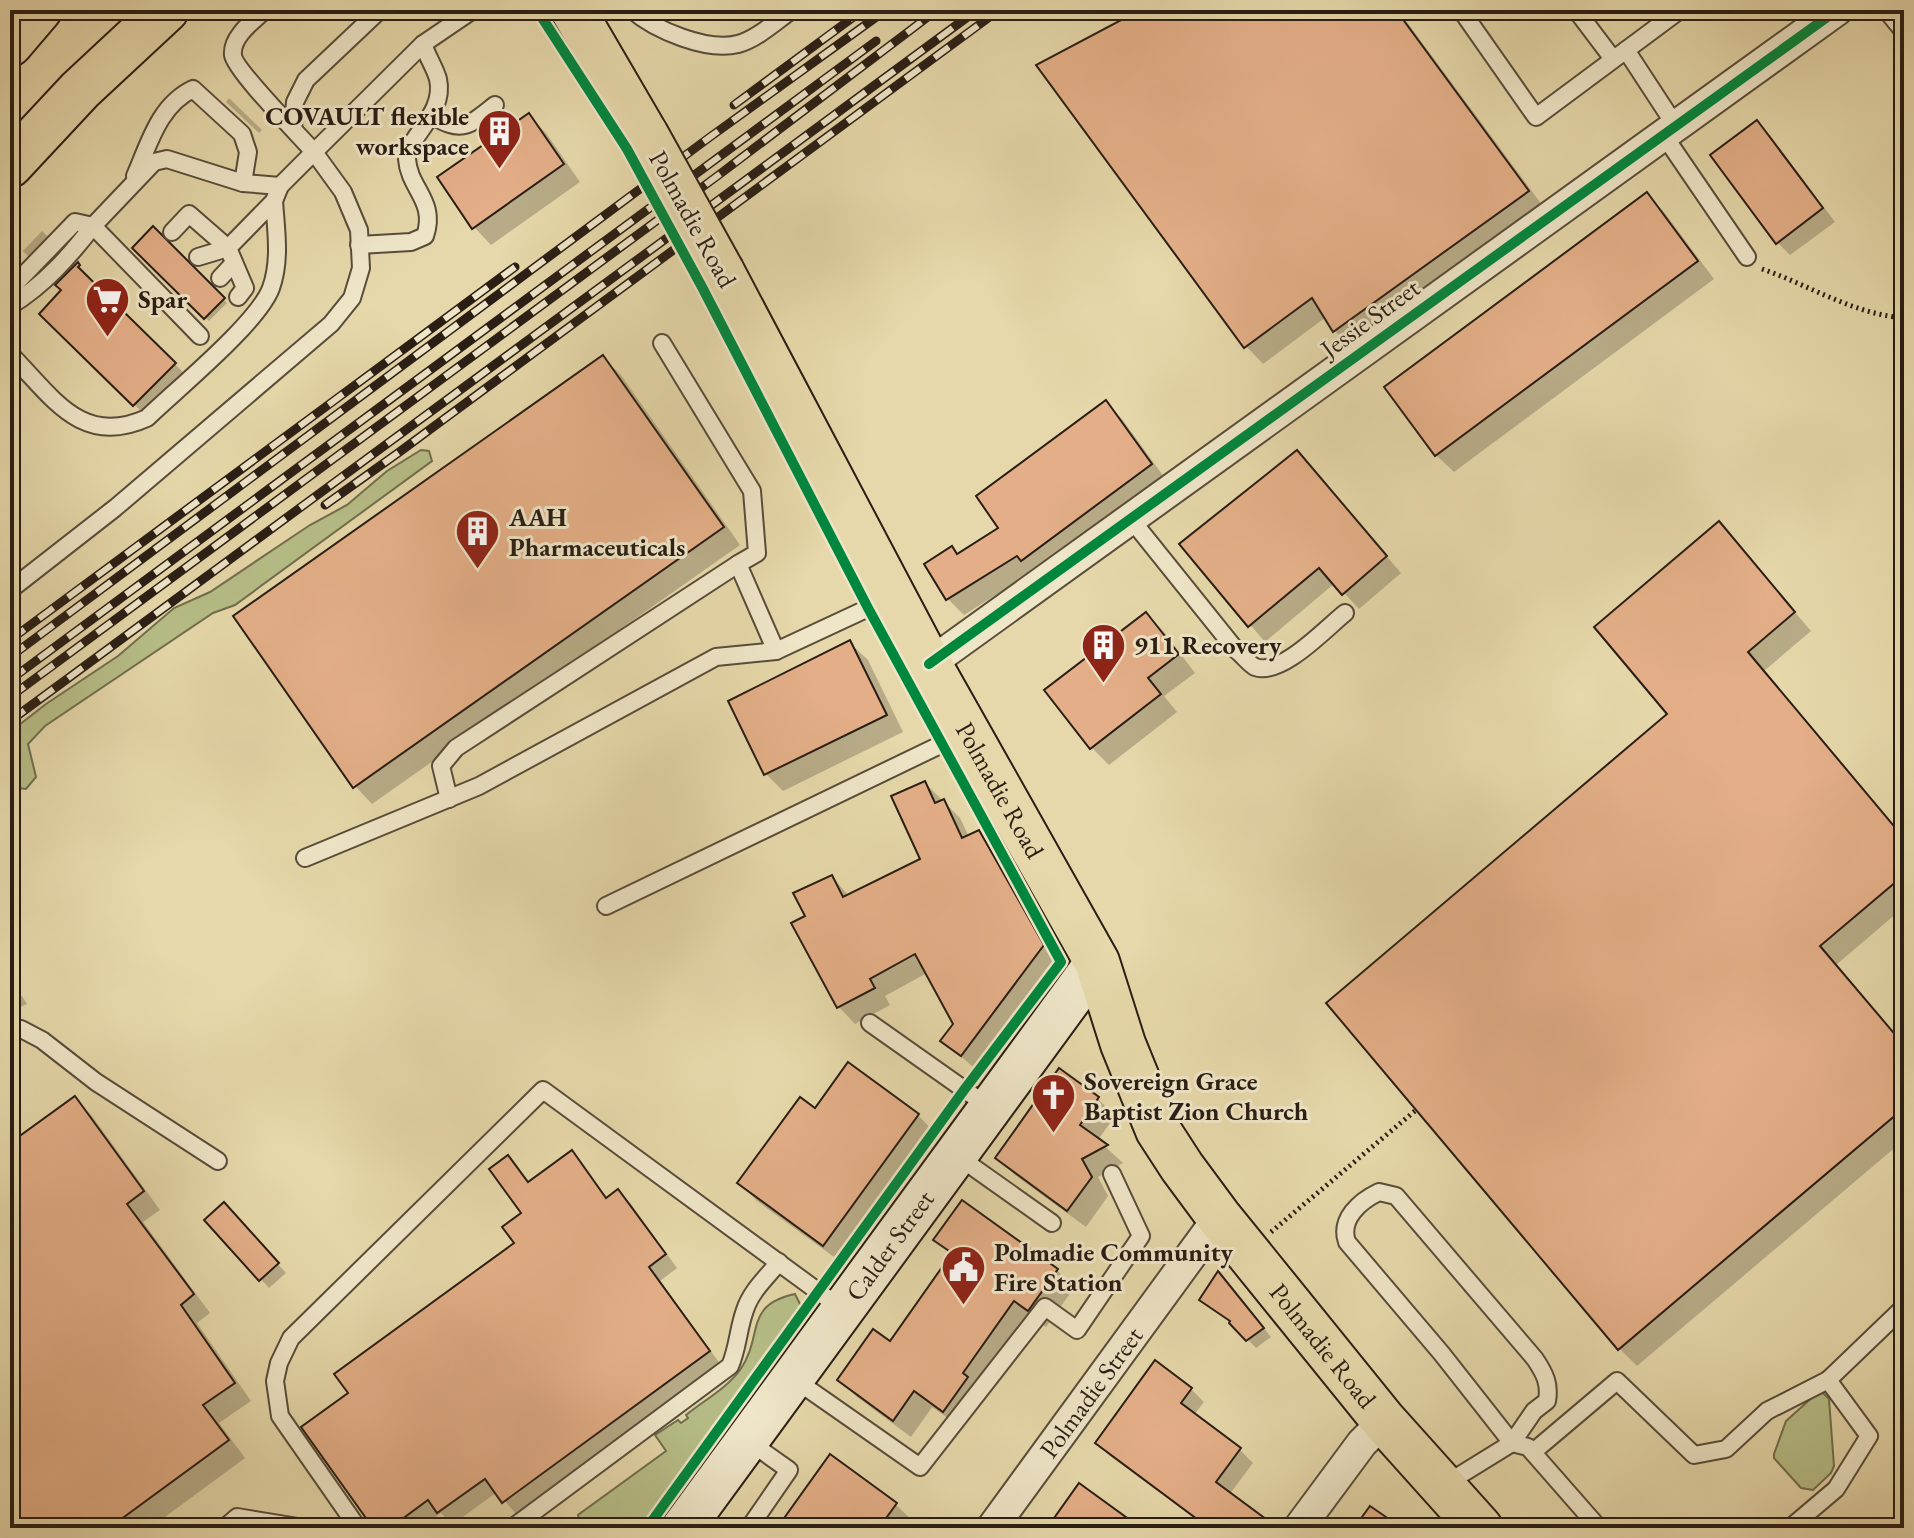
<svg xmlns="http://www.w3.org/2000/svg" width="1914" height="1538" font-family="'EB Garamond',serif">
  <rect width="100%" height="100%" fill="#e6d8aa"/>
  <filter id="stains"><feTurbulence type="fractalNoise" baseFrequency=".0025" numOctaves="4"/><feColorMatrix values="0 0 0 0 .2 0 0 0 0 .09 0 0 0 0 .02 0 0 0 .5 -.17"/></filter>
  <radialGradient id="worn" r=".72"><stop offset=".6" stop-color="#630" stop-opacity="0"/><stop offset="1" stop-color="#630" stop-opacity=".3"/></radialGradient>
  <g fill="#b7be87" stroke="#706e4e" stroke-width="2">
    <path d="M421,450l8,1 3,10 -197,144 -22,8 -168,113 -17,18 8,33 -10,12 -16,-2v-55l36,-28 72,-48 56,-48 36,-16 100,-67 37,-20 40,-34z"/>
    <path d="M795,1294l6,12 -162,222h-58l-3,-13 88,-64 -11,-16 23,-15 3,3 7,-5 -2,-3c17,-14 41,-27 54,-45 24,-34 3,-65 55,-76z"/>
    <path d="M1823,1393l6,6 5,67 -3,7 -18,17 -12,-2 -27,-30v-4l12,-33 30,-27z"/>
  </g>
  <g fill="#0003">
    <path d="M303,10h17l-8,9z"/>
    <path d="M1144,10h254l147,199 -193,140 -17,-18 -9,-14 -63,47 -17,-18z"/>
    <path d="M1610,10h22l-13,9z"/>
    <path d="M229,98l33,32 -3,3 -33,-31z"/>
    <path d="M528,115l18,18 34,49 -89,63 -17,-18z"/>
    <path d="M1757,122l13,13 65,87 -45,33 -13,-13z"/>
    <path d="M1647,195l17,17 50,67 -260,193 -18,-17z"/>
    <path d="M153,229l74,74 -18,18 -75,-73z"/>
    <path d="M42,231l8,8 -19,20 -8,-8z"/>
    <path d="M78,265l12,12 -2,2 98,96 -40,41 -104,-102 22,-23z"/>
    <path d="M603,358l18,17 119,170 -368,259 -17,-18z"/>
    <path d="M1106,403l16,16 45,62 -133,90 -70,44 -16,-16 -21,-34 31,-10 42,-27z"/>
    <path d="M1297,452l104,121 -42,36 -24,-26 -70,59 -83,-97z"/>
    <path d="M1719,524l92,107 -47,40 140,166v70l-68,58 68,80v95l-267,226 -17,-17z"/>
    <path d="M1146,614l18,18 31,41 -31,23 13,16 -68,53 -18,-18z"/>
    <path d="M850,643l18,17 35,72 -120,59 -17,-17z"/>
    <path d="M925,783l35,35 9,19 9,-4 17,16 64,114 -80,109 -36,-31 12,-17 -28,-51 -42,23 5,9 -35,19 -16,-17 -45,-83 14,-7 24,-40 17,19 73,-36z"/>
    <path d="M10,981l10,11 -10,6z"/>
    <path d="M22,996l5,8 -17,8v-10z"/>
    <path d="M1060,1071l38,28 17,17 -17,24 25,23 -25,14 10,19 -22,31 -71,-52 -18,-17z"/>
    <path d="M75,1098l17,18 68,94 -17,12 67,91 -13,10 54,78 -32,22 26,35 -95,70h-140v-383z"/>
    <path d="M816,1111l102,4 17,18 -94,129 -84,-61 -17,-18z"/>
    <path d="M572,1153l36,46 10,-8 13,13 46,64 -17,13 61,84 -204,150 -20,-23 -45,33 -11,-12 -20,15h-46l-25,-135 167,-150 7,-29 -17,-56 23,25z"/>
    <path d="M232,1213l54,60 -17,15 -62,-68z"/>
    <path d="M936,1240l121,30 17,18 -28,39 -14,-10 -70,111 -30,-21 -21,30 -54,-40 -18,-17 51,-36 63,-88z"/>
    <path d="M1226,1282l45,55 -15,11 -25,-26 -29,-22z"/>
    <path d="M1191,1389l13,13 -10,13 46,35 13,13 -24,32 42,33h-63l-98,-72 -13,-13z"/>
    <path d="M831,1457l65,48 18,17 -5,6h-130z"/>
  </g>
  <g fill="#e4af88" stroke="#291d14" stroke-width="2">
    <path d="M1140,10h256l133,181 -196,141 -21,-34 -68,50 -208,-283z"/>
    <path d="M529,113l35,51 -92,65 -35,-52z"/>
    <path d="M1757,120l66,88 -47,36 -66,-89z"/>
    <path d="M1647,192l51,69 -263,195 -51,-69z"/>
    <path d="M153,226l72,72 -21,21 -72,-71z"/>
    <path d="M78,262l2,3 -2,2 98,96 -43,43 -94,-92 22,-24 -6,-5z"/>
    <path d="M603,355l121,172 -371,261 -120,-172z"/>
    <path d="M1106,400l46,64 -131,97 -4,-5 -71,44 -22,-36 28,-18 5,8 41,-26 -22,-32z"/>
    <path d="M1297,450l90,106 -45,39 -23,-27 -71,59 -69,-83z"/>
    <path d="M1719,521l76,91 -47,40 156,186v37l-84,71 84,99v63l-286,242 -292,-347 341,-289 -73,-87z"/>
    <path d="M1146,612l33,42 -31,24 13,16 -71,55 -46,-59z"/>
    <path d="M850,640l37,75 -123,60 -36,-74z"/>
    <path d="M925,781l10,22 9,-4 18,39 17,-8 65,115 -83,111 -21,-15 13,-17 -38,-70 -45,25 5,9 -38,20 -46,-85 14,-7 -12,-23 39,-18 11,22 77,-38 -29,-63z"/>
    <path d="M848,1062l71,52 -96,132 -86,-63 63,-86 15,11z"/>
    <path d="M1059,1068l40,29 -19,28 28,20 -26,14 10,18 -25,34 -72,-53z"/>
    <path d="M75,1096l69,95 -17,13 67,90 -13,11 54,78 -32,22 26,35 -120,88h-99v-385z"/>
    <path d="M572,1150l34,48 12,-9 48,65 -17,13 61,84 -208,152 -17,-24 -48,34 -9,-13 -38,28h-17l-72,-101 47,-34 -14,-19 180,-131 -12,-16 19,-14 -32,-44 19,-14 20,27z"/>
    <path d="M962,1200l96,69 -30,42 -14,-10 -51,72 5,4 -25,35 -29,-21 -21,30 -56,-41 36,-51 17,12 62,-88 -19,-13z"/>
    <path d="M224,1202l55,61 -20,18 -55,-61z"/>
    <path d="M1218,1271l46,57 -18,13 -17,-18 1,-2 -31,-21z"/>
    <path d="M1155,1360l37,28 -11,15 60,45 -25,34 62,46h-69l-114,-85z"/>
    <path d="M830,1454l67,49 -18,25h-102z"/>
    <path d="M1079,1483l62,45h-94z"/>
    <path d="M1370,1506l32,22h-48z"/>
  </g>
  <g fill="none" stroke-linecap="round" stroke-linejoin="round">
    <defs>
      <g id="lane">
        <path d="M632,10c23,20 75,42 106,34 19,-5 38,-23 54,-34"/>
        <path d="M1461,10l75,107 144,-107"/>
        <path d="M1576,10l37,49"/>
        <path d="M1886,10l18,22"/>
        <path d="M1626,50l49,75"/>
        <path d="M431,115c32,19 37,11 64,-10"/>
        <path d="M293,128l2,-26 11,-22 74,-70"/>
        <path d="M1663,134l84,123"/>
        <path d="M135,176c14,-32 24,-71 58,-87l49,45 6,18 -5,31"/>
        <path d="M172,232l17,-18 39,34"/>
        <path d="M359,245l52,-3 14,-6c12,-35 -16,-47 -18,-77 -1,-21 39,-45 31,-80 -3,-11 -11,-23 -15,-35"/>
        <path d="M198,257l30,-9"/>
        <path d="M220,278l14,-15"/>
        <path d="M10,296l5,-12 60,-62 18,4c-24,31 -49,59 -83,80"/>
        <path d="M238,297l7,-9 -17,-40 46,-47 6,-15 34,-34c-14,-16 -80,-83 -81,-97 -2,-18 20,-34 32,-45"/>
        <path d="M200,336l-107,-110 61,-64 13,-3 76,24 37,3"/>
        <path d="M662,343l90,148 5,62 -19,11 38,87"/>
        <path d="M10,354c42,42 71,94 137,64 30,-29 111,-95 124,-130 10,-28 5,-58 3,-87"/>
        <path d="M1130,518l106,132c6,4 13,14 19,17 26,10 71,-39 90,-54"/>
        <path d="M10,590l105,-82 216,-184 21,-26 9,-30 -2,-38 -16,-38 -29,-40 109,-108 50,-34"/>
        <path d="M449,799l-8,-33 15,-18 282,-184"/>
        <path d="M305,858l174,-72 237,-129 60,-6 116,-54"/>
        <path d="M606,906l359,-173"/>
        <path d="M870,1023l119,84"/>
        <path d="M10,1029h11l21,11 54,42 122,79"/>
        <path d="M956,1155l96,68"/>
        <path d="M1379,1192l17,4 139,163c10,15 15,25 12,42l-13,10 -22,32 -70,-89 -95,-112c-8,-23 13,-41 32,-50z"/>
        <path d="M794,1379l126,88 125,-160 32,23 64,-94 -29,-62"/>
        <path d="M748,1441l41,29 -40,58"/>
        <path d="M1533,1452l84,-71 77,74 32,-6 41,-38 61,-31"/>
        <path d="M1444,1485l68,-42 16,4 71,81"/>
        <path d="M228,1528l1,-4 8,-7 67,11"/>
        <path d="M358,1528l-78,-112 -5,-35 4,-18 12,-25 252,-248 299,219"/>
        <path d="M512,1528l218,-162c8,-18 8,-37 15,-56 6,-19 22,-33 34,-48"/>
        <path d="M1790,1528l46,-39 33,-53 -41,-56 76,-73"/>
      </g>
      <g id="street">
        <path d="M929,664l908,-654"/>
        <path id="s1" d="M992,1528l227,-311"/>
        <path d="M1299,1528l63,-85 22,-22"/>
      </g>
      <g id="secondary">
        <path id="s2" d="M683,1528l414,-566"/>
      </g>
      <g id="primary">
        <path d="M573,10l73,125"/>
        <path id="s3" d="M722,272l207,392 168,298 26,82 35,86 24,37 37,50 165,204 96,107"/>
      </g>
      <g id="highway">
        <path d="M10,44l29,-34"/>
        <path d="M10,165l70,-75 86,-80"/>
      </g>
    </defs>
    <use href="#lane" stroke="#584c3a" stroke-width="20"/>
    <use href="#street" stroke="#584c3a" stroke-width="34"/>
    <use href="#secondary" stroke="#291d14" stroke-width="46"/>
    <use href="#primary" stroke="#291d14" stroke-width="48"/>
    <use href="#highway" stroke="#291d14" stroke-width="48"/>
    <g stroke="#291d14" stroke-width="5" stroke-dasharray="2 4" stroke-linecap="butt">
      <path d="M1762,269c47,16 91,45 142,49"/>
      <path d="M1271,1232l145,-122"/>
    </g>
    <use href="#lane" stroke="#efe6c8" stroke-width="16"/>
    <use href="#street" stroke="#efe6c8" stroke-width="30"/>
    <use href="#secondary" stroke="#efe6c8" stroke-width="42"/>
    <use href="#primary" stroke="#e6d8aa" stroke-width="44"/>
    <use href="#highway" stroke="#e6d8aa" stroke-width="44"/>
    <defs>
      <g id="rail">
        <path d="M734,105l129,-95"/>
        <path d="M325,505l73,-52 601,-443"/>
        <path d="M10,640l505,-373"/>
        <path d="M10,657l700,-520 176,-127"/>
        <path d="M10,680l866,-639"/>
        <path d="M10,697l706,-520 221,-167"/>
        <path d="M10,721l967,-711"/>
      </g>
    </defs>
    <use href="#rail" stroke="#291d14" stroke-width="9"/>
    <use href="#rail" stroke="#efe6c8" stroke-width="6" stroke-dasharray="18" stroke-linecap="butt"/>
    <defs>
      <path id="primary-bridge" d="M646,135l76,137"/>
    </defs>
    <use href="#primary-bridge" stroke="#291d14" stroke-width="48" stroke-linecap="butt"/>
    <use href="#primary-bridge" stroke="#e6d8aa" stroke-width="44"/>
    <defs>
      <g id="cycleway">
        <path d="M537,10l90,139 75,138 166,321 193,354 -97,128 -317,438"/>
        <path d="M929,664l908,-654"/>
      </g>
    </defs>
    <use href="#cycleway" stroke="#efe6c8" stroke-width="15"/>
    <use href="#cycleway" stroke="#00873e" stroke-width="10"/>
  </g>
  <defs>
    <symbol id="building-pin" viewBox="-11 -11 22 30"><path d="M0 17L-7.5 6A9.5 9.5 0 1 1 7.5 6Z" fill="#8f2418" stroke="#efe6c8"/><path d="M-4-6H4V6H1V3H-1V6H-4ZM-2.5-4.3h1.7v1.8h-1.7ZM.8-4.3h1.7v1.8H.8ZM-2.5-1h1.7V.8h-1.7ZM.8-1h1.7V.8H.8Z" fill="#fff"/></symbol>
    <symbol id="supermarket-pin" viewBox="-11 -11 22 30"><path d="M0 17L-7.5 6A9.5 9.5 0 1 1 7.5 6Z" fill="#8f2418" stroke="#efe6c8"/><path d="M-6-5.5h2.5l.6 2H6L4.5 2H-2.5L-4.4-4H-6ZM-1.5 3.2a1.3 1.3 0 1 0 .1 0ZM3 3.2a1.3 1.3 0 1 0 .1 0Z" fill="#fff"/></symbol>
    <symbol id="church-pin" viewBox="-11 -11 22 30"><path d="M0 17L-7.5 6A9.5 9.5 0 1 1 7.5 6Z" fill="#8f2418" stroke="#efe6c8"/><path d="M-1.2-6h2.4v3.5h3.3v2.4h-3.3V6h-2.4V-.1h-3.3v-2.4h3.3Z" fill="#fff"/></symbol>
    <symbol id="civic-pin" viewBox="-11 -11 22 30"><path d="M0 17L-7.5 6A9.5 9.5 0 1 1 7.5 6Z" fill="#8f2418" stroke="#efe6c8"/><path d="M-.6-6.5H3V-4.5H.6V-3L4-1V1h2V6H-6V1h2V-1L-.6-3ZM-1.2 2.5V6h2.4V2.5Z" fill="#fff"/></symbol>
  </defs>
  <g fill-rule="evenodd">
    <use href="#building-pin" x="474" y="106" width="51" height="69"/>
    <use href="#supermarket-pin" x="82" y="274" width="51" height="69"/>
    <use href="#building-pin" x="452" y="506" width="51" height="69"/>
    <use href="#building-pin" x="1078" y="620" width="51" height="69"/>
    <use href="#church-pin" x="1028" y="1070" width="51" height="69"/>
    <use href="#civic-pin" x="938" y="1242" width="51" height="69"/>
  </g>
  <g text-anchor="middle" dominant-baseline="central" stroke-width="6" stroke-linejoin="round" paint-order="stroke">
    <g font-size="26" font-weight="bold" fill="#291d14" stroke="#efe6c8" text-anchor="start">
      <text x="469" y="116" text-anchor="end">COVAULT flexible<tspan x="469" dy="30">workspace</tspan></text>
      <text x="138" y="299">Spar</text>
      <text x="509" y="517">AAH<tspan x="509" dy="30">Pharmaceuticals</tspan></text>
      <text x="1134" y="645">911 Recovery</text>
      <text x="1084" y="1081">Sovereign Grace<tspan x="1084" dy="30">Baptist Zion Church</tspan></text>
      <text x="994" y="1252">Polmadie Community<tspan x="994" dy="30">Fire Station</tspan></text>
    </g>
    <g font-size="26" fill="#291d14" stroke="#efe6c8">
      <text transform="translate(693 219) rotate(61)">Polmadie Road</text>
      <text transform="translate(1370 318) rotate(-36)">Jessie Street</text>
      <text stroke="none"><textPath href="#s3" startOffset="588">Polmadie Road</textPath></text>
      <text stroke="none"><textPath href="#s2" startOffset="350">Calder Street</textPath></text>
      <text stroke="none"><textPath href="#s3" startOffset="1236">Polmadie Road</textPath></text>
      <text stroke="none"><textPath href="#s1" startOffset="168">Polmadie Street</textPath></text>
    </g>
  </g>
  <rect width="1914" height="1538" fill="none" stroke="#e6d8aa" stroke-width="40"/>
  <rect x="12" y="12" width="1890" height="1514" fill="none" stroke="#291d14" stroke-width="4"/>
  <rect x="20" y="20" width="1874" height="1498" fill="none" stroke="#291d14" stroke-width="2"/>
  <rect width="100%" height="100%" filter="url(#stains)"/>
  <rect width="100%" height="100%" fill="url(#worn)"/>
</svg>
